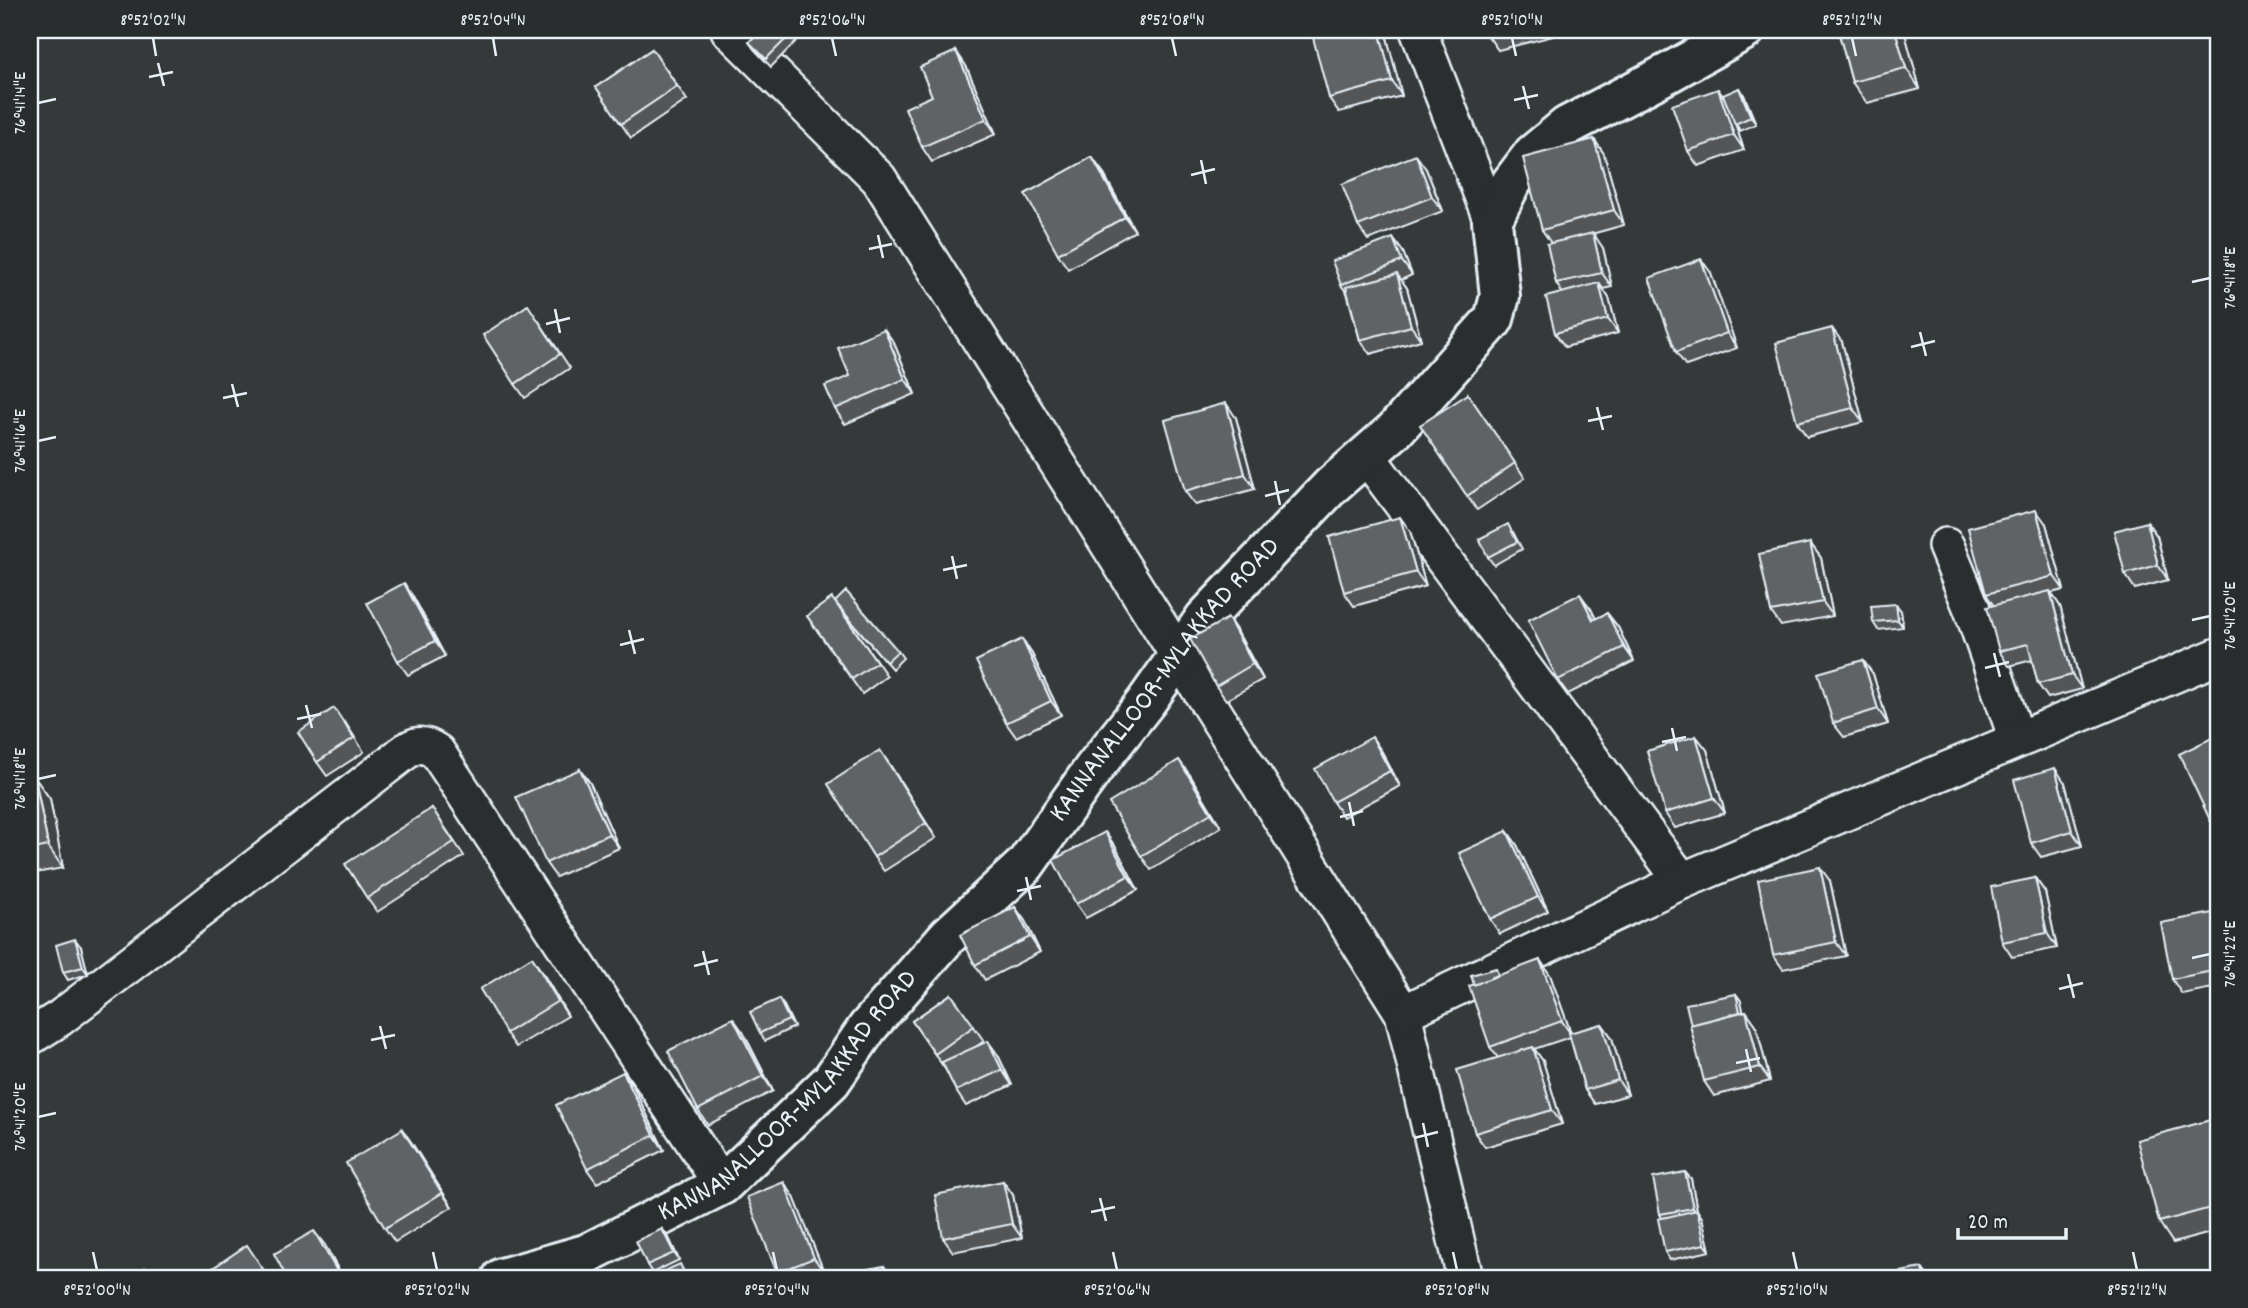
<svg xmlns="http://www.w3.org/2000/svg" width="2248" height="1308" font-family="Dekko,sans-serif">
  <rect width="100%" height="100%" fill="#35393a"/>
  <filter id="ink" filterUnits="userSpaceOnUse"><feTurbulence type="fractalNoise" baseFrequency=".0143" numOctaves="2"/><feDisplacementMap in="SourceGraphic" scale="14" xChannelSelector="R" yChannelSelector="G"/><feConvolveMatrix kernelMatrix="1 2 1 2 8 2 1 2 1" color-interpolation-filters="sRGB"/></filter>
  <g filter="url(#ink)">
    <g fill="none" stroke-linecap="round" stroke-linejoin="round">
      <defs>
        <g id="street">
          <path d="M729,30l150,149 524,834 62,265"/>
          <path d="M1418,30l74,191"/>
          <path d="M1366,455l316,426"/>
          <path d="M1946,546l26,63 45,130"/>
          <path d="M1403,1013l279,-132 536,-225"/>
          <path d="M30,1037l30,-19 332,-256c17,-13 25,-24 45,-10l285,433"/>
        </g>
        <g id="secondary">
          <path id="s1" d="M502,1278l84,-24 136,-69 109,-104 37,-54 80,-91 77,-71 69,-97 52,-66 59,-84 126,-132 64,-56 99,-111 6,-23 -8,-75 19,-38 22,-29 34,-28 103,-54 75,-42"/>
        </g>
      </defs>
      <use href="#street" stroke="#e8f1f8" stroke-width="40"/>
      <use href="#secondary" stroke="#e8f1f8" stroke-width="44"/>
      <use href="#street" stroke="#2a2d2e" stroke-width="35"/>
      <use href="#secondary" stroke="#2a2d2e" stroke-width="38"/>
    </g>
    <g fill="#525557" stroke="#e8f1f8" stroke-width="2">
      <path d="M761,30h37l4,5 -31,32 -17,-18 -5,-7z"/>
      <path d="M1385,30l17,66 -63,16 -10,-14z"/>
      <path d="M1486,30h66l1,6 -55,14 -10,-14z"/>
      <path d="M1838,30h66l16,59 -53,14 -15,-21z"/>
      <path d="M652,49l35,51 -56,38 -35,-51z"/>
      <path d="M956,51l10,15 30,68 -64,28 -10,-15 10,-51z"/>
      <path d="M1739,88l5,7 12,29 -16,7 -6,-11 10,30 -46,16 -10,-15 37,-52z"/>
      <path d="M1594,139l10,15 20,71 -36,10 15,13 9,39 -9,2 6,9 9,35 -53,14 -10,-14 7,-40 -6,-10 -5,-40 -9,-13z"/>
      <path d="M1426,169l17,42 -75,29 -10,-14z"/>
      <path d="M1102,171l33,60 -67,38 -10,-15z"/>
      <path d="M1403,252l9,23 -11,5 6,8 14,52 -51,14 -10,-14 -13,-47 -6,-8z"/>
      <path d="M1711,273l26,75 -51,18 -10,-14z"/>
      <path d="M538,320l32,48 -45,30 -10,-14z"/>
      <path d="M884,329l10,14 21,51 -70,30 -10,-15 15,-33z"/>
      <path d="M1842,342l21,80 -56,15 -10,-15z"/>
      <path d="M1468,394l57,84 -48,32 -10,-14z"/>
      <path d="M1236,418l19,71 -60,16 -10,-14z"/>
      <path d="M2147,522l10,14 11,44 -33,9 -10,-15z"/>
      <path d="M2046,524l18,66 -13,3 9,13 22,83 -34,9 -10,-14 -6,-24 -23,6 -10,-15 -5,-45 -8,-12z"/>
      <path d="M1410,531l16,55 -72,20 -10,-14z"/>
      <path d="M1513,532l9,17 -28,16 -6,-8z"/>
      <path d="M1810,543l11,15 12,58 -52,10 -10,-14z"/>
      <path d="M414,598l31,58 -37,19 -10,-14z"/>
      <path d="M835,602l63,49 5,7 -11,11 -51,-59 46,66 -25,18 -55,-78z"/>
      <path d="M1591,609l5,10 11,-6 11,14 16,34 -66,33 -10,-14z"/>
      <path d="M1901,611l2,16 -25,3 -5,-8z"/>
      <path d="M1228,618l10,15 25,46 -37,21 -10,-14z"/>
      <path d="M1022,639l10,15 29,61 -45,22 -10,-14z"/>
      <path d="M1873,674l15,50 -44,13 -11,-14z"/>
      <path d="M345,722l19,30 -37,24 -10,-14z"/>
      <path d="M2218,735v97l-8,-12z"/>
      <path d="M1696,736l11,14 18,63 -50,15 -10,-15z"/>
      <path d="M1382,752l18,34 -57,31 -10,-15z"/>
      <path d="M890,765l46,73 -52,33 -10,-14z"/>
      <path d="M580,769l10,14 29,65 -63,29 -10,-14z"/>
      <path d="M1190,775l31,52 -70,43 -10,-14z"/>
      <path d="M35,778l15,21 13,69 -33,6v-95z"/>
      <path d="M2065,783l17,63 -41,11 -10,-14z"/>
      <path d="M432,808l32,48 -87,56 -10,-14z"/>
      <path d="M1507,831l10,14 31,66 -48,23 -10,-15z"/>
      <path d="M1115,846l23,44 -52,28 -10,-14z"/>
      <path d="M2035,878l10,14 12,56 -45,9 -10,-15z"/>
      <path d="M1830,881l16,75 -63,13 -10,-14z"/>
      <path d="M1015,907l10,14 15,31 -55,28 -10,-15z"/>
      <path d="M2218,912v75l-36,7 -10,-15z"/>
      <path d="M81,947l7,27 -20,6 -5,-8z"/>
      <path d="M1540,960l10,15 21,58 31,-9 10,14 16,57 -33,9 -10,-14 -15,-53 -36,12 9,12 19,63 -77,23 -10,-14 23,-75 -8,-11 11,-72z"/>
      <path d="M542,972l26,44 -52,31 -10,-14z"/>
      <path d="M951,994l33,47 -7,5 21,9 14,30 -46,21 -10,-15 -11,-23v1l-33,-48z"/>
      <path d="M1736,994l5,7 2,10h3l10,14 14,56 -56,15 -10,-15z"/>
      <path d="M784,1006l10,21 -29,14 -5,-8z"/>
      <path d="M743,1032l30,59 -65,34 -10,-15z"/>
      <path d="M623,1072l10,14 31,64 -67,33 -10,-14z"/>
      <path d="M2214,1119l4,6v106l-45,12 -14,-21z"/>
      <path d="M402,1129l50,78 -57,35 -10,-14z"/>
      <path d="M1691,1179l6,31 5,8 8,33 -40,9 -5,-8 -3,-34 -2,-4z"/>
      <path d="M1003,1181l10,14 9,43 -69,14 -10,-14z"/>
      <path d="M794,1197l30,75 -15,6h-28l-4,-5z"/>
      <path d="M662,1229l6,7 11,24 -27,13 -5,-8z"/>
    </g>
    <g fill="#424547" stroke="#e8f1f8" stroke-width="2">
      <path d="M1379,30h6l17,66 -10,-15z"/>
      <path d="M1895,30h9l16,59 -14,-21z"/>
      <path d="M956,51l10,15 30,68 -10,-15z"/>
      <path d="M1739,88l5,7 12,29 -5,-7z"/>
      <path d="M1718,89l10,14 16,47 -10,-15z"/>
      <path d="M1594,139l10,15 20,71 -10,-15z"/>
      <path d="M1416,155l10,14 17,42 -11,-14z"/>
      <path d="M1092,157l10,14 33,60 -10,-14z"/>
      <path d="M1593,233l10,15 9,39 -10,-14z"/>
      <path d="M1393,238l10,14 9,23 -10,-14z"/>
      <path d="M1701,259l10,14 26,75 -10,-15z"/>
      <path d="M1397,274l10,14 14,52 -10,-14z"/>
      <path d="M1599,283l10,15 9,35 -10,-14z"/>
      <path d="M1832,328l10,14 21,80 -10,-14z"/>
      <path d="M884,329l10,14 21,51 -10,-15z"/>
      <path d="M1226,403l10,15 19,71 -10,-15z"/>
      <path d="M2036,510l10,14 18,66 -10,-14z"/>
      <path d="M1400,517l10,14 16,55 -10,-14z"/>
      <path d="M2147,522l10,14 11,44 -10,-15z"/>
      <path d="M1810,543l11,15 12,58 -10,-14z"/>
      <path d="M404,583l10,15 31,58 -10,-15z"/>
      <path d="M2050,591l10,15 22,83 -10,-14z"/>
      <path d="M1580,594l11,15 12,25 -10,-14z"/>
      <path d="M1896,604l5,7 2,16 -5,-7z"/>
      <path d="M1607,613l11,14 16,34 -10,-14z"/>
      <path d="M1228,618l10,15 25,46 -10,-15z"/>
      <path d="M1022,639l10,15 29,61 -10,-14z"/>
      <path d="M1863,660l10,14 15,50 -10,-15z"/>
      <path d="M1696,736l11,14 18,63 -11,-15z"/>
      <path d="M1372,737l10,15 18,34 -10,-15z"/>
      <path d="M880,750l10,15 46,73 -10,-15z"/>
      <path d="M1179,760l11,15 31,52 -10,-14z"/>
      <path d="M2055,768l10,15 17,63 -10,-15z"/>
      <path d="M580,769l10,14 29,65 -10,-14z"/>
      <path d="M35,778l15,21 13,69 -15,-22z"/>
      <path d="M1507,831l10,14 31,66 -10,-14z"/>
      <path d="M1105,832l10,14 23,44 -10,-14z"/>
      <path d="M1820,867l10,14 16,75 -10,-14z"/>
      <path d="M2035,878l10,14 12,56 -10,-15z"/>
      <path d="M1015,907l10,14 15,31 -10,-15z"/>
      <path d="M75,939l6,8 7,27 -5,-7z"/>
      <path d="M532,957l10,15 26,44 -10,-15z"/>
      <path d="M1540,960l10,15 22,61 -10,-15z"/>
      <path d="M1736,994l5,7 5,24 -5,-7z"/>
      <path d="M779,999l5,7 10,21 -5,-7z"/>
      <path d="M1746,1011l10,14 14,56 -10,-14z"/>
      <path d="M733,1018l10,14 30,59 -10,-15z"/>
      <path d="M1602,1024l10,14 16,57 -10,-15z"/>
      <path d="M988,1041l10,14 14,30 -10,-15z"/>
      <path d="M1533,1047l10,14 19,63 -10,-14z"/>
      <path d="M623,1072l10,14 31,64 -10,-15z"/>
      <path d="M402,1129l10,14 40,64 -10,-14z"/>
      <path d="M1685,1172l6,7 7,37 -5,-8z"/>
      <path d="M1003,1181l10,14 9,43 -10,-14z"/>
      <path d="M784,1182l10,15 30,75 -10,-14z"/>
      <path d="M1697,1210l5,8 8,33 -5,-7z"/>
      <path d="M662,1229l6,7 11,24 -5,-7z"/>
      <path d="M314,1231l11,14 18,33h-2z"/>
      <path d="M884,1266l9,12h-6z"/>
      <path d="M1922,1268l7,10h-5z"/>
    </g>
    <g fill="#5f6365" stroke="#e8f1f8" stroke-width="2">
      <path d="M761,30h34l-29,29 -17,-17z"/>
      <path d="M1311,30h68l13,51 -63,17z"/>
      <path d="M1486,30h25l-23,6z"/>
      <path d="M1838,30h57l11,38 -54,14z"/>
      <path d="M652,49l25,37 -56,38 -25,-37z"/>
      <path d="M956,51l30,68 -64,28 -17,-39 27,-12 -12,-29z"/>
      <path d="M1739,88l12,29 -16,7 -12,-29z"/>
      <path d="M1718,89l16,46 -46,16 -16,-46z"/>
      <path d="M1594,139l20,71 -72,20 -19,-72z"/>
      <path d="M1416,155l16,42 -74,29 -16,-42z"/>
      <path d="M1092,157l33,60 -67,37 -33,-60z"/>
      <path d="M1593,233l9,40 -46,10 -9,-39z"/>
      <path d="M1393,238l9,23 -61,24 -9,-24z"/>
      <path d="M1701,259l26,74 -51,19 -27,-74z"/>
      <path d="M1397,274l14,52 -51,14 -14,-53z"/>
      <path d="M1599,283l9,36 -53,14 -9,-36z"/>
      <path d="M528,305l32,49 -45,30 -32,-49z"/>
      <path d="M1832,328l21,80 -56,14 -21,-79z"/>
      <path d="M884,329l21,50 -70,30 -10,-23 25,-10 -12,-28z"/>
      <path d="M1468,394l47,69 -48,33 -47,-71z"/>
      <path d="M1226,403l19,71 -60,17 -20,-71z"/>
      <path d="M2036,510l18,66 -68,18 -18,-66z"/>
      <path d="M1400,517l16,55 -72,20 -15,-55z"/>
      <path d="M2147,522l11,43 -33,9 -11,-43z"/>
      <path d="M1508,524l9,18 -29,15 -9,-18z"/>
      <path d="M1810,543l13,59 -52,10 -12,-58z"/>
      <path d="M404,583l31,58 -37,20 -31,-58z"/>
      <path d="M846,591l52,60 -12,11 -51,-60z"/>
      <path d="M2050,591l22,84 -34,9 -10,-40 -29,7 -12,-44z"/>
      <path d="M1580,594l13,26 14,-7 17,34 -66,33 -30,-60z"/>
      <path d="M832,598l45,64 -25,17 -45,-63z"/>
      <path d="M1896,604l2,16 -25,2 -2,-16z"/>
      <path d="M1228,618l25,46 -37,22 -26,-47z"/>
      <path d="M1022,639l29,62 -45,22 -30,-62z"/>
      <path d="M1863,660l15,49 -45,14 -15,-50z"/>
      <path d="M334,708l20,30 -37,24 -19,-30z"/>
      <path d="M2218,735v81l-8,4 -31,-66z"/>
      <path d="M1696,736l18,62 -49,15 -18,-62z"/>
      <path d="M1372,737l18,34 -57,31 -18,-33z"/>
      <path d="M880,750l46,73 -52,34 -46,-73z"/>
      <path d="M1179,760l32,53 -70,43 -32,-53z"/>
      <path d="M2055,768l17,63 -41,12 -17,-63z"/>
      <path d="M580,769l29,65 -63,29 -30,-66z"/>
      <path d="M35,778l13,68 -18,4v-71z"/>
      <path d="M432,808l22,34 -87,56 -22,-34z"/>
      <path d="M1507,831l31,66 -48,22 -31,-66z"/>
      <path d="M1105,832l23,44 -52,28 -23,-44z"/>
      <path d="M1820,867l16,75 -63,13 -15,-75z"/>
      <path d="M2035,878l12,55 -45,9 -11,-55z"/>
      <path d="M1015,907l15,30 -55,28 -15,-30z"/>
      <path d="M2218,912v58l-46,9 -11,-56z"/>
      <path d="M75,939l8,28 -20,5 -7,-27z"/>
      <path d="M532,957l26,44 -52,32 -26,-44z"/>
      <path d="M1540,960l22,61 -72,26 -21,-61z"/>
      <path d="M1496,968l2,7 -24,10 -3,-10z"/>
      <path d="M951,994l23,32 -39,28 -23,-33z"/>
      <path d="M1736,994l4,18 -49,13 -5,-21z"/>
      <path d="M779,999l10,21 -29,13 -10,-21z"/>
      <path d="M1746,1011l14,56 -56,14 -14,-56z"/>
      <path d="M733,1018l30,58 -65,34 -30,-59z"/>
      <path d="M1602,1024l16,56 -33,10 -16,-57z"/>
      <path d="M988,1041l14,29 -46,21 -14,-29z"/>
      <path d="M1533,1047l19,63 -77,23 -18,-63z"/>
      <path d="M623,1072l31,63 -67,34 -31,-64z"/>
      <path d="M2214,1119l4,14v73l-59,16 -22,-82z"/>
      <path d="M402,1129l40,64 -57,35 -39,-65z"/>
      <path d="M1685,1172l8,36 -33,6 -7,-36z"/>
      <path d="M1003,1181l9,43 -69,14 -8,-43z"/>
      <path d="M784,1182l30,76 -37,15 -30,-76z"/>
      <path d="M1697,1210l8,34 -40,8 -7,-33z"/>
      <path d="M662,1229l12,24 -27,12 -11,-24z"/>
      <path d="M314,1231l27,47h-54l-13,-24z"/>
      <path d="M247,1245l22,33h-71z"/>
      <path d="M680,1264l7,14h-38z"/>
      <path d="M884,1266l3,12h-43l-1,-4z"/>
      <path d="M145,1268l10,10h-21z"/>
      <path d="M1922,1268l2,10h-55z"/>
    </g>
  </g>
  <path fill="none" stroke="#e8f1f8" stroke-width="2.5" d="M153,38l3,18M493,38l3,18M832,38l4,18M1172,38l4,18M1512,38l4,18M1852,38l4,18M158,63l6,23M149,77l24,-5M1523,86l6,23M1514,100l24,-5M38,103l18,-4M1201,160l5,24M1191,175l24,-6M878,235l5,23M869,249l23,-5M2192,282l18,-4M555,309l5,24M546,324l24,-6M1920,332l6,24M1911,347l24,-6M232,384l6,23M223,398l24,-5M1597,407l6,23M1588,421l24,-5M38,441l18,-4M1275,481l5,24M1265,496l24,-6M952,556l5,23M943,570l24,-5M2192,620l18,-4M629,630l6,24M620,645l24,-6M1994,653l6,24M1985,668l24,-6M306,705l6,23M297,719l24,-5M1672,728l5,23M1662,742l24,-5M38,779l18,-4M1349,802l5,24M1340,817l23,-6M1026,877l5,23M1017,891l24,-5M703,951l6,24M2192,958l18,-4M694,966l24,-6M2068,974l6,24M2059,989l24,-6M380,1026l6,23M371,1040l24,-5M1746,1049l5,23M1736,1063l24,-5M38,1117l18,-4M1423,1123l5,24M1414,1138l24,-6M1100,1198l6,23M1091,1212l24,-5M93,1252l4,18M433,1252l4,18M773,1252l4,18M1113,1252l4,18M1453,1252l4,18M1793,1252l4,18M2133,1252l4,18"/>
  <g text-anchor="middle" dominant-baseline="central" stroke-width="7" stroke-linejoin="round" paint-order="stroke">
    <g font-size="28" fill="#e8f1f8" stroke="#2a2d2e">
      <text stroke="none"><textPath href="#s1" startOffset="914">KANNANALLOOR-MYLAKKAD ROAD</textPath></text>
      <text stroke="none"><textPath href="#s1" startOffset="348">KANNANALLOOR-MYLAKKAD ROAD</textPath></text>
    </g>
  </g>
  <rect width="2248" height="1308" fill="none" stroke="#2a2d2e" stroke-width="77"/>
  <path d="M1958 1228v10h108v-10" fill="none" stroke="#e8f1f8" stroke-width="3.5"/>
  <text x="1968" y="1228" font-size="21" fill="#e8f1f8" stroke="#2a2d2e" stroke-width="5" paint-order="stroke">20 m</text>
  <rect x="38" y="38" width="2172" height="1232" fill="none" stroke="#e8f1f8" stroke-width="2.5"/>
  <g font-size="18" text-anchor="middle" fill="#e8f1f8">
    <text x="153" y="25">8°52'02"N</text>
    <text x="493" y="25">8°52'04"N</text>
    <text x="832" y="25">8°52'06"N</text>
    <text x="1172" y="25">8°52'08"N</text>
    <text x="1512" y="25">8°52'10"N</text>
    <text x="1852" y="25">8°52'12"N</text>
    <text transform="translate(19 103) rotate(-90)" y="6">76°41'14"E</text>
    <text transform="translate(2229 278) rotate(-90)" y="6">76°41'18"E</text>
    <text transform="translate(19 441) rotate(-90)" y="6">76°41'16"E</text>
    <text transform="translate(2229 616) rotate(-90)" y="6">76°41'20"E</text>
    <text transform="translate(19 779) rotate(-90)" y="6">76°41'18"E</text>
    <text transform="translate(2229 954) rotate(-90)" y="6">76°41'22"E</text>
    <text transform="translate(19 1117) rotate(-90)" y="6">76°41'20"E</text>
    <text x="97" y="1295">8°52'00"N</text>
    <text x="437" y="1295">8°52'02"N</text>
    <text x="777" y="1295">8°52'04"N</text>
    <text x="1117" y="1295">8°52'06"N</text>
    <text x="1457" y="1295">8°52'08"N</text>
    <text x="1797" y="1295">8°52'10"N</text>
    <text x="2137" y="1295">8°52'12"N</text>
  </g>
</svg>
